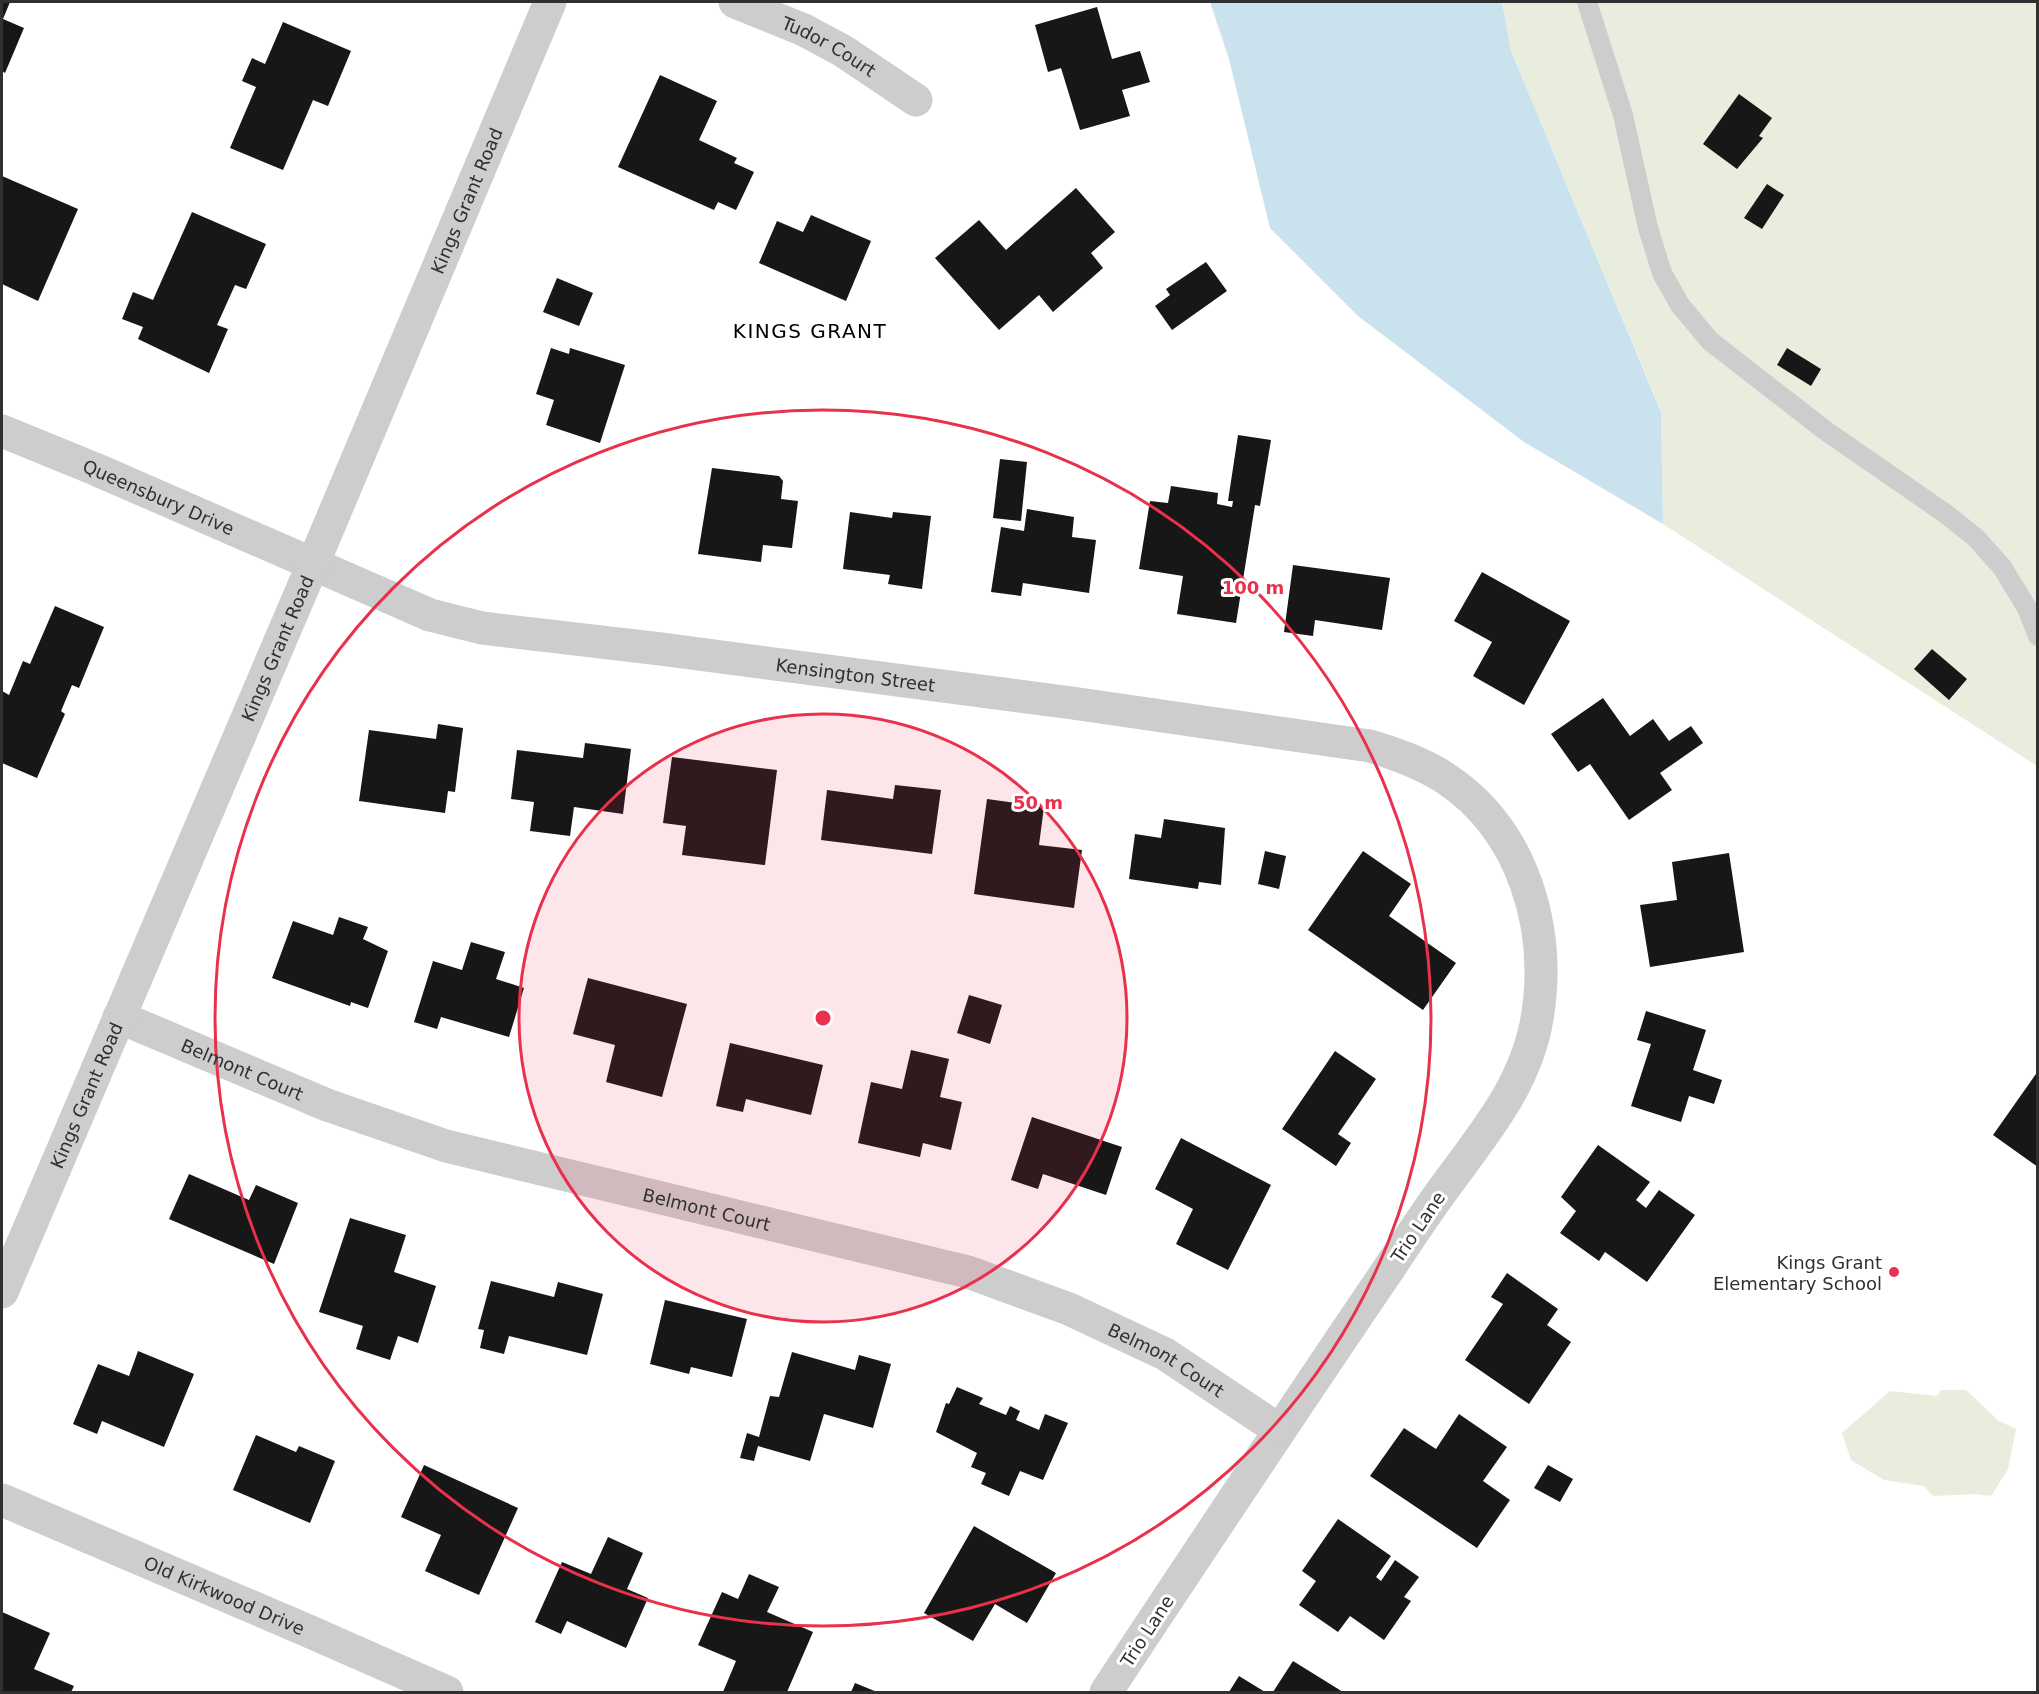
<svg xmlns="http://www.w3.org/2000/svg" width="2039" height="1694" font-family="'DejaVu Sans',sans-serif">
  <rect width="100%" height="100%" fill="#fff"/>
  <g fill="#e8edde">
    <path d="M1502,2h535v764l-374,-242 -2,-113 -150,-360z"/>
    <path d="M1941,1390h25l33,31 17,8 -8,40 -17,27 -15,-2 -43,2 -9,-10 -40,-6 -33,-20 -9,-27 48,-42 47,5z"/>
  </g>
  <path fill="#cae2ed" d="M1210,2h292l9,49 150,361 2,112 -139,-82 -166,-126 -88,-88 -41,-169z"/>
  <g fill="#171717">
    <path d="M2,2h8l-7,17 21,9 -19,45 -3,-2z"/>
    <path d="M1097,7l15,52 28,-8 10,31 -28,8 8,26 -50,14 -19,-62 -13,4 -13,-47z"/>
    <path d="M283,22l68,29 -23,55 -15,-6 -30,70 -53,-22 26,-61 -14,-6 10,-23 13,6z"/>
    <path d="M660,75l57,26 -18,39 38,18 -3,5 20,9 -18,38 -18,-8 -4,8 -96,-43z"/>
    <path d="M1739,94l33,24 -13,18 4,2 -26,31 -34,-25z"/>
    <path d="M2,176l76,33 -40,92 -36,-17z"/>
    <path d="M1767,184l17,11 -22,34 -18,-11z"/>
    <path d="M1076,188l39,44 -24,21 12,15 -50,44 -14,-17 -40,35 -64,-72 44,-38 27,30z"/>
    <path d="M192,212l74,32 -20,45 -11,-4 -18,40 11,4 -19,44 -71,-34 5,-12 -21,-8 11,-27 20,8z"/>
    <path d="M811,215l60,26 -25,60 -87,-38 18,-42 26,11z"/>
    <path d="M1206,262l21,29 -55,39 -17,-24 15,-11 -4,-6z"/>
    <path d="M557,278l36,15 -14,33 -36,-14z"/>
    <path d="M551,348l18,6 1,-6 55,17 -25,78 -54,-18 8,-25 -18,-6z"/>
    <path d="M1787,348l34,21 -10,17 -34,-21z"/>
    <path d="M1238,435l33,5 -11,66 -5,-1 -19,118 -59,-9 6,-38 -44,-7 11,-68 18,2 3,-17 47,7 -1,11 15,3 1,-6h-5z"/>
    <path d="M1000,459l27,3 -6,59 -28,-3z"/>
    <path d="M712,468l67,8 4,5 -2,18 17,2 -6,47 -29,-3 -2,17 -63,-8z"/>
    <path d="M1027,509l47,8 -2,20 24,3 -7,53 -66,-10 -2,13 -30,-4 10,-65 23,4z"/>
    <path d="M850,512l42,6 1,-6 38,4 -9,73 -34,-5 2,-9 -47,-6z"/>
    <path d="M1293,565l97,13 -8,52 -67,-10 -2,16 -29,-4z"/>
    <path d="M1482,572l88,49 -46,84 -51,-29 19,-34 -38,-21z"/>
    <path d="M55,606l49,21 -25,61 -7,-3 -11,26 4,3 -28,64 -35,-15v-72l7,4 14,-34 7,3z"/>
    <path d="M1932,649l35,30 -18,21 -35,-31z"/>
    <path d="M1603,698l27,38 23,-17 16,22 22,-15 12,17 -43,30 12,17 -43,30 -39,-56 -12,8 -27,-38z"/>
    <path d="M438,724l25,4 -8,64 -7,-1 -3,22 -86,-12 10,-71 67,9z"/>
    <path d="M585,743l46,6 -8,65 -49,-7 -4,29 -40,-5 4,-29 -23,-3 6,-49 66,8z"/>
    <path d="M672,757l105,13 -12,95 -83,-10 4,-29 -23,-3z"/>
    <path d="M895,785l46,5 -9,64 -111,-14 6,-50 66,9z"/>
    <path d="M987,799l57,8 -5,38 43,5 -8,58 -100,-14z"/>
    <path d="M1164,819l61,9 -4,57 -22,-3 -1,7 -69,-10 6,-45 26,4z"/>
    <path d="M1265,851l21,5 -7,33 -21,-5z"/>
    <path d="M1363,851l48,33 -22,32 67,47 -33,47 -115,-80z"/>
    <path d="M1729,853l15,99 -94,15 -10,-62 37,-5 -5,-38z"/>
    <path d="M339,917l29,10 -5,12 25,12 -20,57 -17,-6 -1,4 -78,-28 21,-57 40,14z"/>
    <path d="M471,942l34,10 -9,27 28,9 -15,49 -68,-20 -4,12 -23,-7 19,-61 29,9z"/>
    <path d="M588,978l99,26 -25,93 -56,-15 9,-37 -42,-11z"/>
    <path d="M969,995l33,10 -12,39 -33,-11z"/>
    <path d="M1646,1011l60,19 -13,40 29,10 -8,24 -25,-8 -8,26 -50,-16 20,-62 -14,-4z"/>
    <path d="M730,1043l93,22 -12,50 -65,-16 -3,13 -27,-6z"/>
    <path d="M911,1050l38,9 -9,38 22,5 -11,48 -28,-7 -3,14 -62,-14 13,-61 31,7z"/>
    <path d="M1335,1051l41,28 -38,55 13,9 -15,23 -54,-37z"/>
    <path d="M2038,1071v96l-45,-32z"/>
    <path d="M1032,1117l90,30 -16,48 -63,-21 -5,15 -27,-9z"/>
    <path d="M1181,1138l90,47 -43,85 -52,-26 17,-35 -38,-20z"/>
    <path d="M1598,1145l52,37 -14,18 10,8 13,-18 36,25 -48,67 -42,-30 -6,9 -39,-28 16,-22 -15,-14z"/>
    <path d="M189,1174l60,26 7,-15 42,18 -24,61 -105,-45z"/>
    <path d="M350,1218l56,17 -12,37 42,14 -18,57 -20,-7 -8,24 -34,-11 7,-23 -44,-14z"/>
    <path d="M1507,1273l51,36 -11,16 24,17 -42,62 -64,-44 38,-56 -12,-7z"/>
    <path d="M491,1281l63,16 4,-15 45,12 -16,61 -78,-19 -5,18 -24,-6 4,-18 -6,-1z"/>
    <path d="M665,1300l82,19 -15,58 -41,-10 -2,7 -39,-10z"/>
    <path d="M138,1351l56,23 -30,73 -62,-26 -5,13 -24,-10 25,-60 31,12z"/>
    <path d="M792,1352l63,18 4,-15 32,9 -18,64 -49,-14 -14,47 -52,-15 -4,15 -14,-3 7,-25 12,4 11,-41 9,1z"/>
    <path d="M957,1387l26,11 -4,6 27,11 4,-9 10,5 -4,9 23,10 6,-16 23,9 -25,57 -23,-9 -11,25 -28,-12 5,-11 -15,-6 6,-14 -41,-21 10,-29 3,1z"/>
    <path d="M1459,1414l48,33 -24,34 27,19 -33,48 -107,-72 34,-48 32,21z"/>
    <path d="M256,1435l40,17 3,-6 36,15 -25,62 -77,-33z"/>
    <path d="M424,1465l94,43 -39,87 -54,-24 16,-36 -40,-18z"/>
    <path d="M1548,1465l25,14 -13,23 -26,-14z"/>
    <path d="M1338,1519l53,37 -15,21 5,4 14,-21 24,17 -15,20 7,4 -27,39 -34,-24 -12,16 -39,-27 17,-24 -14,-10z"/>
    <path d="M974,1526l82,47 -29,50 -32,-19 -22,37 -49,-28z"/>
    <path d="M608,1537l35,16 -16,36 21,9 -22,50 -59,-27 -6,13 -26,-12 27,-60 29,12z"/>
    <path d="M749,1574l30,13 -12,25 46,20 -26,60h-64l13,-31 -38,-16 24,-53 16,7z"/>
    <path d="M2,1612l48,21 -16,36 40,17 -3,6h-69z"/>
    <path d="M1293,1661l50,31h-70z"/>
    <path d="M1239,1676l26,16h-36z"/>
    <path d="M855,1683l22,9h-26z"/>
  </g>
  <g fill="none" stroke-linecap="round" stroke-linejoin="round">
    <path stroke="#cdcdcd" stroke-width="20" d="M1587,2l36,113 25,113 14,45 18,32 30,36 116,90 120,83 30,24 26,29 25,41 11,28"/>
    <g stroke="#cdcdcd" stroke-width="33">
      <path id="s1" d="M735,2l69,28 39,21 73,49"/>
      <path id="s2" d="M2,431l93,38 335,146 52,13 179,21 411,54 298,43c26,8 52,17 75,32 79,52 107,151 92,241 -12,70 -58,120 -98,176 -17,24 -33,48 -49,72 -96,141 -190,283 -284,425"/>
      <path id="s3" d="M119,1017l208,88 119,41 522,126 101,37 96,45 114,76"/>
      <path id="s4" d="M2,1292l311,-728 237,-562"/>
      <path id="s5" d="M2,1500l304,130 141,62"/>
    </g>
  </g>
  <circle cx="823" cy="1018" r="304" fill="#e9304c" fill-opacity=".12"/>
  <g fill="none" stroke="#e9304c" stroke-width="3">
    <circle cx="823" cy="1018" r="304"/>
    <circle cx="823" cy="1018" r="608"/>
  </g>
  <circle fill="#e9304c" stroke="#fff" stroke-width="2" cx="1894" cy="1272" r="6"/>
  <g text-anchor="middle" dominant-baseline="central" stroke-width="6" stroke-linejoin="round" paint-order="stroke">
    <g font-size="18" fill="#303030" stroke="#fff">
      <text stroke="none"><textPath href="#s1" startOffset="104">Tudor Court</textPath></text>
      <text stroke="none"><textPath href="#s4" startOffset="1186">Kings Grant Road</textPath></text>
      <text stroke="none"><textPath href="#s2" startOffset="170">Queensbury Drive</textPath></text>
      <text stroke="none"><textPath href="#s4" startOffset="700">Kings Grant Road</textPath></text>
      <text stroke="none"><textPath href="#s2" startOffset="896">Kensington Street</textPath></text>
      <text stroke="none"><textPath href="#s3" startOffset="134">Belmont Court</textPath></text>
      <text stroke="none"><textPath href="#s4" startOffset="214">Kings Grant Road</textPath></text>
      <text stroke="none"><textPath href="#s3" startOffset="620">Belmont Court</textPath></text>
      <text transform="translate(1418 1227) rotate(-56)">Trio Lane</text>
      <text stroke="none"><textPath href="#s3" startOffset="1106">Belmont Court</textPath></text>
      <text stroke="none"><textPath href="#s5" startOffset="242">Old Kirkwood Drive</textPath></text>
      <text transform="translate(1147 1631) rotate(-57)">Trio Lane</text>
    </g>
    <g font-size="18" fill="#303030" stroke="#fff" text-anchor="end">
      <text x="1882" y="1262">Kings Grant<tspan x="1882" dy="21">Elementary School</tspan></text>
    </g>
    <g font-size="20" letter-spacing="1.5" fill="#000" stroke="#fff">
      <text x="810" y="331">KINGS GRANT</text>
    </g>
  </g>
  <circle cx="823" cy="1018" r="9" fill="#e9304c" stroke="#fff" stroke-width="3"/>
  <g font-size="18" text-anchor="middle" font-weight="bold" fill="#e9304c" stroke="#fff" stroke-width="6" stroke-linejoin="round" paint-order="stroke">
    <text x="1253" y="594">100 m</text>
    <text x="1038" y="809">50 m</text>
  </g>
  <rect width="2039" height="1694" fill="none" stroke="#303030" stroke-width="6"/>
</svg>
